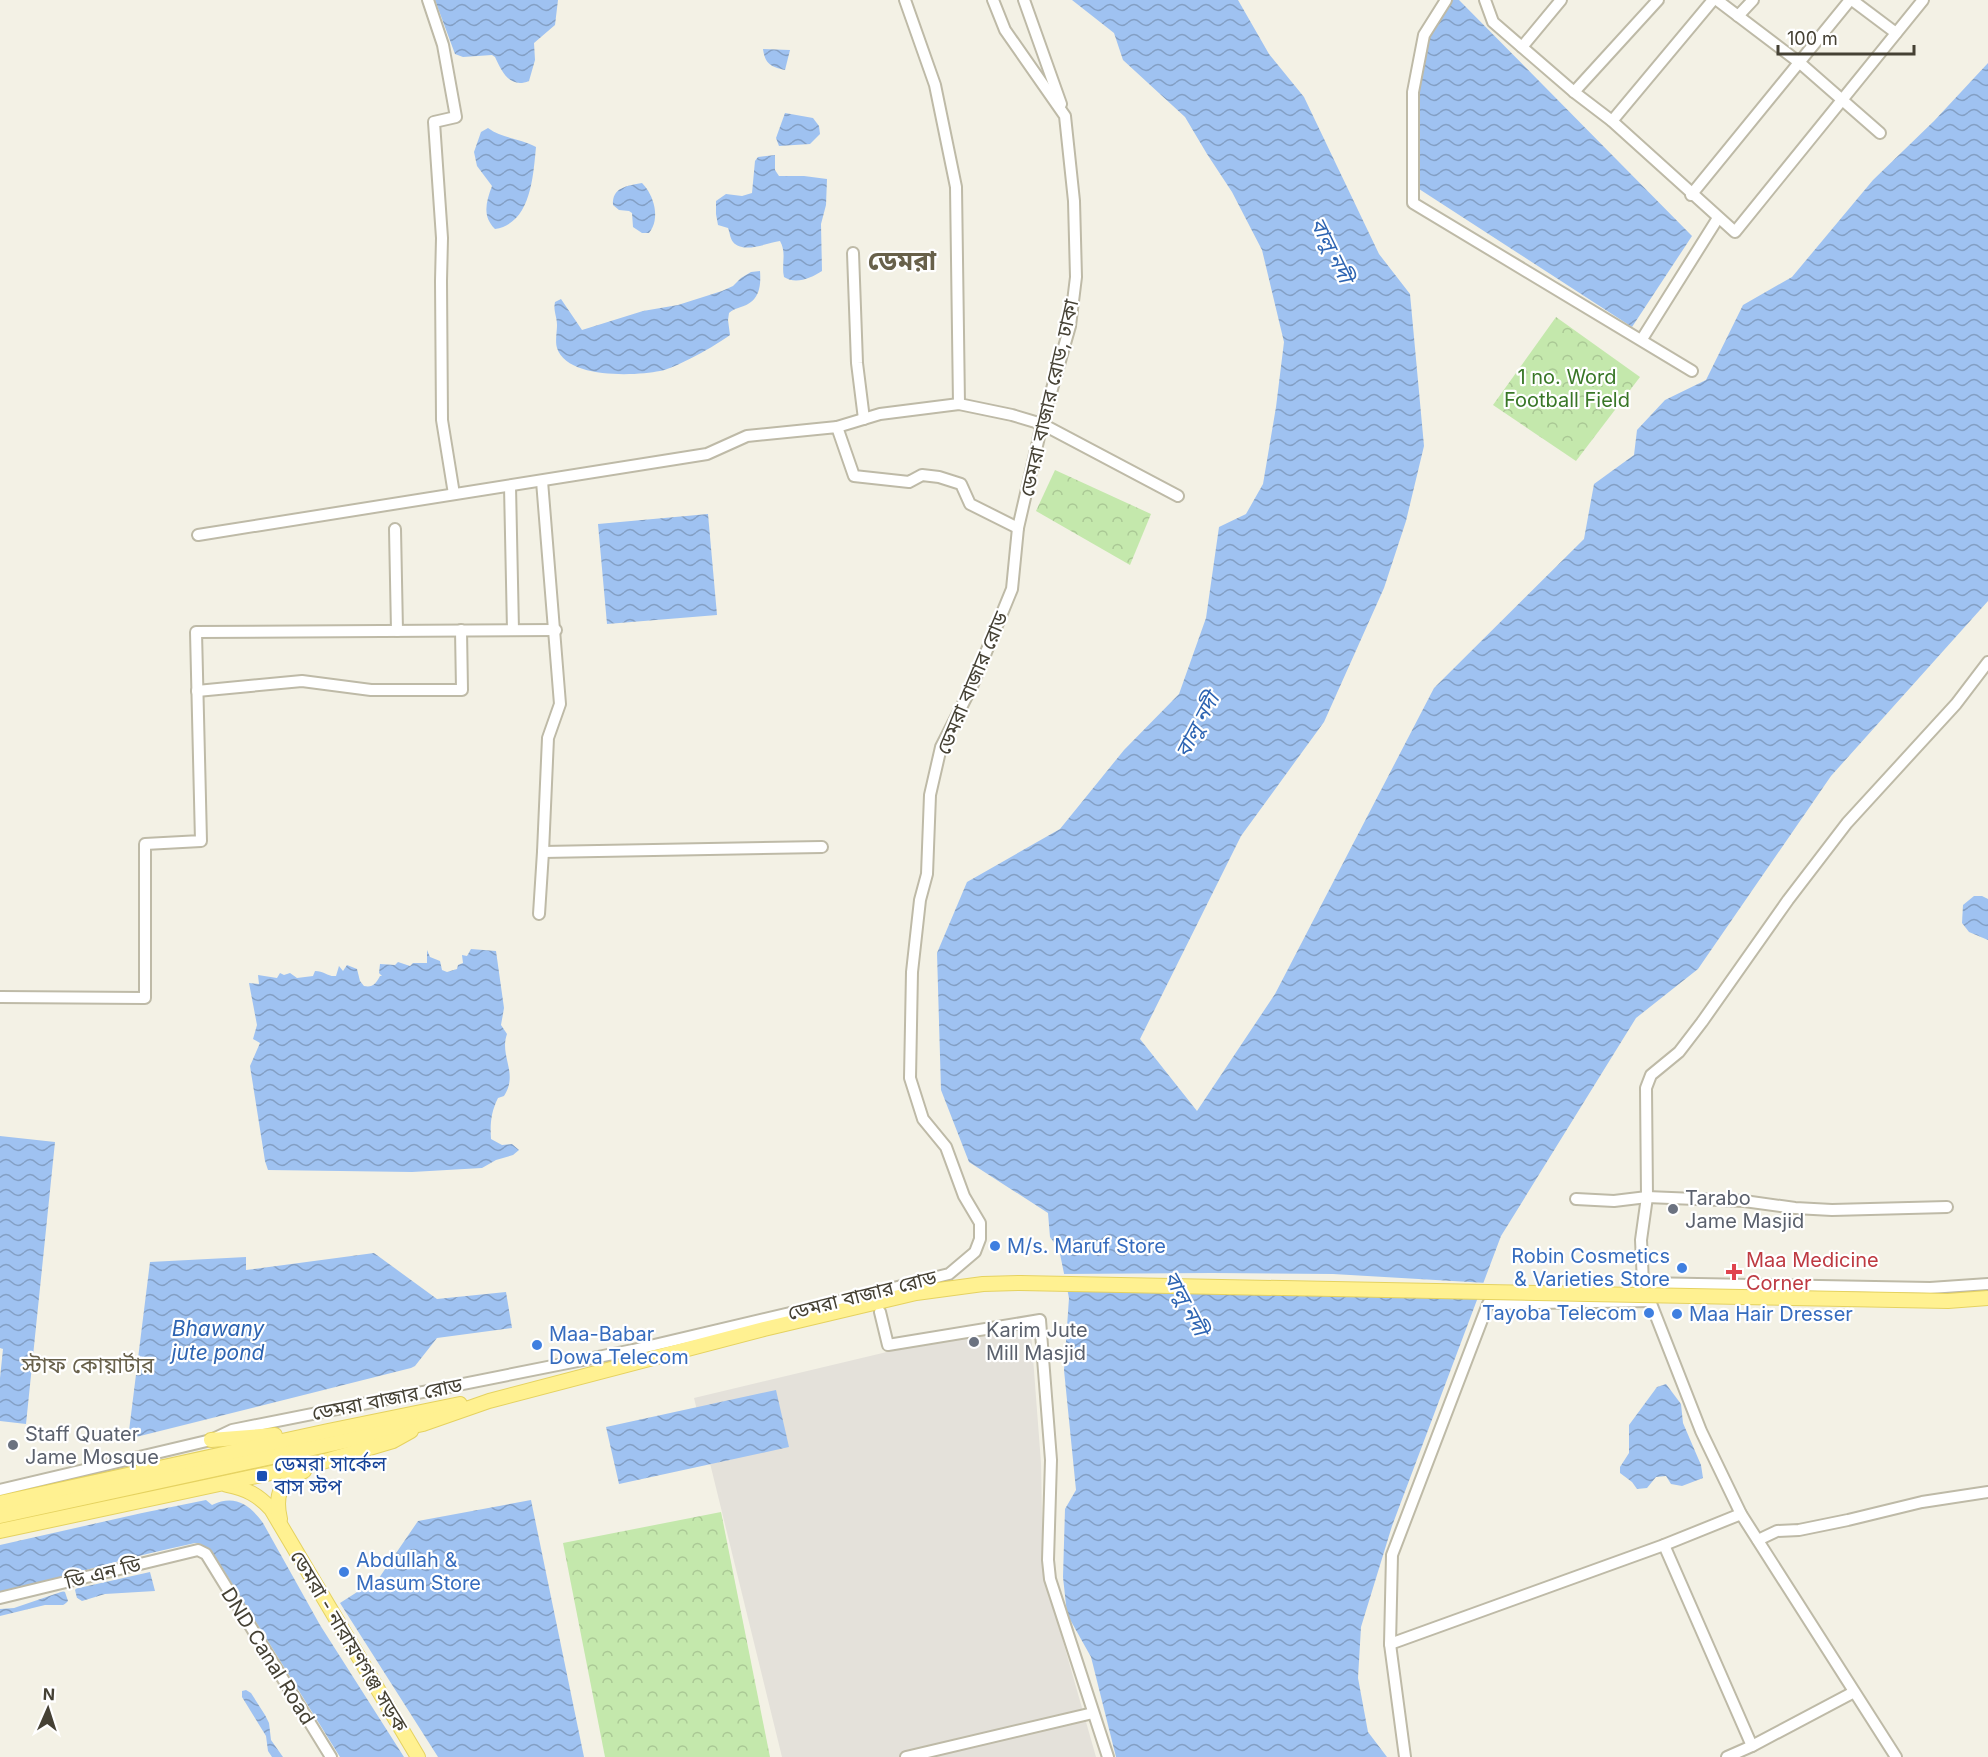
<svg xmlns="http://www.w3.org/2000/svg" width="1988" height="1757" font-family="Inter,'Noto Sans Bengali',sans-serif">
  <defs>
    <pattern id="park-crowns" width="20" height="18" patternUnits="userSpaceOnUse" patternTransform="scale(1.5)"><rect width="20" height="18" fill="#c4e8ac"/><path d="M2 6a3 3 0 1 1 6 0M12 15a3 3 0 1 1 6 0" fill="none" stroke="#aac895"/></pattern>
    <pattern id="water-waves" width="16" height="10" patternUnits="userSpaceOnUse" patternTransform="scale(1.5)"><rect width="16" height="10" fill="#9fc2f1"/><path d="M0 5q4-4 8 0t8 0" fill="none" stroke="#839fc4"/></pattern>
  </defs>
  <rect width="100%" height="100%" fill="#f3f1e5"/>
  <path fill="#e4e1da" d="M1030,1318l11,145 2,108 53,186h-314l-88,-359z"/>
  <g fill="url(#park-crowns)">
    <path d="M1556,317l84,60 -64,84 -83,-56z"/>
    <path d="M1055,470l96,44 -21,51 -94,-54z"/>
    <path d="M721,1512l49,245h-165l-42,-214z"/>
  </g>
  <g fill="url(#water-waves)">
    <path d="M435,0h123l-3,25 -21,18 1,17 -6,21c-19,8 -27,-9 -34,-24l-3,-2 -29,2 -8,-3z"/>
    <path d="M1072,0h166l31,54 35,43 75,157 31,40 14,152 -18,75 -22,67 -60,134 -83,114 -101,203 57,72 78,-117 159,-306 150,-149 10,-55 40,-29 3,-25 28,-30 41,-20 37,-75 49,-28 81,-97 61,-59 54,-58v538l-157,175 -133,193 -62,49 -135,218 -109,290 -31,101 -3,51 10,54 19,25h-271l-25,-100 -24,-43 -4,-37 2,-68 11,-19 -12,-120 5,-72 -10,-49 -9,-12 -2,-24 -79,-51 -28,-72 -4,-137 30,-71 93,-53 64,-79 55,-56 27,-76 13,-91 27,-13 17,-30 13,-77 8,-65 -22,-92 -30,-58 -25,-38 -22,-37 -62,-57 -9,-27z"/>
    <path d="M1448,0h11l233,236 -60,91 -216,-140c-2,-69 -9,-127 32,-187z"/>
    <path d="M763,49l27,1 -5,20c-14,-3 -20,-6 -22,-21z"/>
    <path d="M785,113l28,5 6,8 1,8 -10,10 -31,2 -3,-8z"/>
    <path d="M488,128c15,11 32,10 48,19 -3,30 -5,76 -41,82 -13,-13 -9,-27 -3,-43l-15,-20 -3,-14 7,-20z"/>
    <path d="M775,155v15l4,6h25l23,3 -1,26 -5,19 1,47c-11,7 -26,14 -38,6 -3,-12 3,-24 -4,-36 -13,2 -37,13 -47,1 -3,-4 -3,-9 -5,-14l-10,-3 -2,-11v-13l10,-7 16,2 10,-3 3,-32 3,-4z"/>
    <path d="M642,183c12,12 19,36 7,50h-7l-9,-6 -1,-14 -3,-2 -10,-1 -6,-5c-1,-18 14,-19 29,-22z"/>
    <path d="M760,271c1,13 0,28 -14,34 -6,3 -11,3 -17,8l-1,7 2,15c-13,10 -56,34 -70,36 -25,5 -93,8 -103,-23 -2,-7 0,-16 0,-23 0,-9 -4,-14 -2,-23l6,-3 21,31 61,-19 35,-6 44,-14 11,-5 8,-8 10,-6z"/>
    <path d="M708,514l9,101 -110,9 -9,-100z"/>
    <path d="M1974,896h8l6,3v41l-19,-8 -7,-9 1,-18z"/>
    <path d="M471,949l25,2 8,57 -3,17 6,9c-8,22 12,39 -3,62l-6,2c-7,14 -8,26 -7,41l11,6 10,-1 7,6 -6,5 -17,5 -14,8 -70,4 -144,-2 -3,-9 -15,-95 10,-23 -7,-4 4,-14 -8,-42 10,1 -1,-9 19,3 3,-5 4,2 6,-2 7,5 16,-2 2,-5c9,0 13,6 21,5l3,-10 4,5 4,-6 10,4 3,12 4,5c9,2 12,-3 16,-10h2l-3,-3 1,-9 15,1 3,-3 12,4 3,-3h14v-13l3,7 10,4 2,9 5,2 10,-3 1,-4 5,-2 -1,-8 5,1z"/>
    <path d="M0,1136l55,6 -29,282 -26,-3v-43l3,-29 -3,-1z"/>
    <path d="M374,1253l63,46 69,-7 6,36 -75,10 -22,28 -4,2 -283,71 22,-177 96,-5v13z"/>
    <path d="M1666,1384l15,20 2,19 18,42 2,13 -21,8 -11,-2 -5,-8 -10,1 -9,11 -10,1 -5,-7 -12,-9v-6l9,-14v-28l28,-38z"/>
    <path d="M776,1390l13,57 -170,37 -13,-57z"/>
    <path d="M206,1500l6,5c23,-11 38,0 51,18l57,102 84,132h-64l-125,-201 -14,-12 -6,-1c-66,14 -130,33 -195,50v-48l142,-32z"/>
    <path d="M531,1500l53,257h-146l-98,-154 39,-25 39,-57z"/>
    <path d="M150,1572l5,19 -50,3 -23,7 -5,-3 -14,7h-18l-45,11v-7l14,-1 47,-16z"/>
    <path d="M246,1690l5,3 14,22 4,8 2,17 12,17h-11l-4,-6 -2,-15 -24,-39v-6z"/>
  </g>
  <g fill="#f3f1e5">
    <path d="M1212,1273l121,1 154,9 -5,13 -418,-8 -3,-14z"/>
    <path d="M79,1585l-4,5 2,8 5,4 -5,-1 -13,4 4,-4 -3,-9 -6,-3z"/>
  </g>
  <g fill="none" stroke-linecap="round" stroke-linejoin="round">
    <defs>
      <g id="minor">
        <path d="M428,0l15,45 13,72 -22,5 8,116 -1,43 1,139 12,74"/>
        <path d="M905,0l30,85 21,102 3,217"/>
        <path d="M1024,0l37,104"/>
        <path d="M1446,0l-22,35 -11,57v111l279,168"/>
        <path d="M1485,0l8,22 81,70 38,29 123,111 188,-232"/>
        <path d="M1717,0l83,63 80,70"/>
        <path d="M1852,0l44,33"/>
        <path d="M1738,16l15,-16"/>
        <path d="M1522,47l39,-47"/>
        <path d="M1574,92l84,-92"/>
        <path d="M1612,121l101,-121"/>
        <path d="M1691,195l159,-195"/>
        <path d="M853,253l4,110 7,56"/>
        <path d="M1642,339l76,-121"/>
        <path d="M837,427l43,-13 79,-10 53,11 30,9 136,72"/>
        <path d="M542,481l18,223 -12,34 -5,114 279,-5"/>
        <path d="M510,486l3,144"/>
        <path d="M395,529l2,102"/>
        <path d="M198,535l509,-81 40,-18 90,-9 17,49 55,6 13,-7 17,2 22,7 9,20 48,24"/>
        <path d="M197,691l105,-10 69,9h91l-1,-60"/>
        <path d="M539,914l4,-62"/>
        <path d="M0,997l145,1v-154l56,-3 -5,-209 360,-2"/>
        <path d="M1576,1199l38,2 33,-4 97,4 51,7 37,2 115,-3"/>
        <path d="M1643,1283l287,5 58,-4"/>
        <path d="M880,1312l8,33 152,-25 11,140 -3,100 2,19 58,178"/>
        <path d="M0,1490l211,-50 21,-10 401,-80 225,-53 91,-23 26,-22 5,-13v-16l-16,-27 -18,-49 -23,-28 -13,-41 2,-106 8,-72 7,-26 3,-79 11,-48 32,-63 39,-95 6,-61 24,-104 28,-98 6,-49 -2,-76 -9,-85 -60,-86 -12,-30"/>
        <path d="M1758,1540l19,-9 22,-1 49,-10 74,-18 66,-10"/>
        <path d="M1664,1545l88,201"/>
        <path d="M0,1598l198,-48 8,4 125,203"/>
        <path d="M1390,1644l274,-99 77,-31"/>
        <path d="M906,1757l187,-44"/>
        <path d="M1405,1757l-15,-113 2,-89 96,-251 163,-3"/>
        <path d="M1727,1757l25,-11 102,-54"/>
        <path d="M1896,1757l-155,-243 -40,-83 -58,-148 -2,-43 6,-43 -1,-109 5,-13 28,-23 23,-30 86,-122 59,-77 109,-119 32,-42"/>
      </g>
      <g id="major">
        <path d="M211,1440l64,-5"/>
        <path d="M227,1485c20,4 31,10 44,24l147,248"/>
        <path d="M0,1503l328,-72 132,-27"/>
        <path d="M0,1516l423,-92 66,-23 275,-72 152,-36 67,-9 37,-1"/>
        <path d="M280,1519c-6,-26 1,-37 24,-48"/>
        <path d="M0,1531l322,-69 71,-21 18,-10"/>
      </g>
    </defs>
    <use href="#minor" stroke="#bebaa7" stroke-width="14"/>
    <use href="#major" stroke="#e5d260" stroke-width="16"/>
    <use href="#minor" stroke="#fff" stroke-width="10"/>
    <use href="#major" stroke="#fff191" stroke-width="14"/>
    <defs>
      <path id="major-bridge" d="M1020,1283c309,5 618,12 928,18l40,-3"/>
    </defs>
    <use href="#major-bridge" stroke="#e5d260" stroke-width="16" stroke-linecap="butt"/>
    <use href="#major-bridge" stroke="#fff191" stroke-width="14"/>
  </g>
  <g fill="#6b7280" stroke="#fff" stroke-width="2">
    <circle cx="1673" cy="1209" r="6"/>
    <circle cx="974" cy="1342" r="6"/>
    <circle cx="13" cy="1445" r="6"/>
  </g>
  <g fill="#3f7fe0" stroke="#fff" stroke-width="2">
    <circle cx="995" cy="1246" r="6"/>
    <circle cx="1682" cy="1268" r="6"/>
    <circle cx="1649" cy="1313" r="6"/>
    <circle cx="1677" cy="1314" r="6"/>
    <circle cx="537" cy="1345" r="6"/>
    <circle cx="344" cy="1572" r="6"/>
  </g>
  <path fill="#e0444e" stroke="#fff" stroke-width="2" d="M1731 1263h6v6h6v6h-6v6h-6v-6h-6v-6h6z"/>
  <rect fill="#1a4fb4" stroke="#fff" stroke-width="2" x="256" y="1470" width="12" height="12" rx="3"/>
  <g text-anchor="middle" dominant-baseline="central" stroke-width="4.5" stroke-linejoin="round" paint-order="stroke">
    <g font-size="20" fill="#397727" stroke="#fff">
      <text x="1567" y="377">1 no. Word<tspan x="1567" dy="23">Football Field</tspan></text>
    </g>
    <g font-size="20" fill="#454134" stroke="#fff">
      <text transform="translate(1049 398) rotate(-77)">ডেমরা বাজার রোড, ঢাকা</text>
      <text transform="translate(972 683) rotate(-67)">ডেমরা বাজার রোড</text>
      <text transform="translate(862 1295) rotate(-14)">ডেমরা বাজার রোড</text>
      <text transform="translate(387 1399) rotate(-11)">ডেমরা বাজার রোড</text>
      <text transform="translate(103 1573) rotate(-14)">ডি এন ডি</text>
      <text transform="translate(349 1641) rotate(59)">ডেমরা - নারায়ণগঞ্জ সড়ক</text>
      <text transform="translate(268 1656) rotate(58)">DND Canal Road</text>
    </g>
    <g font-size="20" fill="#5b616d" stroke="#fff" text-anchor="start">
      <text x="1685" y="1198">Tarabo<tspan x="1685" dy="23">Jame Masjid</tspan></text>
      <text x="986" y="1330">Karim Jute<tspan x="986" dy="23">Mill Masjid</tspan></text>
      <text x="25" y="1434">Staff Quater<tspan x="25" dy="23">Jame Mosque</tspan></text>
    </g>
    <g font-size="20" fill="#366cbe" stroke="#fff" text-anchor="start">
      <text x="1007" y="1246">M/s. Maruf Store</text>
      <text x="1670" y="1256" text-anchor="end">Robin Cosmetics<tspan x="1670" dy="23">&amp; Varieties Store</tspan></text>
      <text x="1637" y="1313" text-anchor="end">Tayoba Telecom</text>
      <text x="1689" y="1314">Maa Hair Dresser</text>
      <text x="549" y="1334">Maa-Babar<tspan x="549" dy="23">Dowa Telecom</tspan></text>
      <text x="356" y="1560">Abdullah &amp;<tspan x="356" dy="23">Masum Store</tspan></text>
    </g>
    <g font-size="20" fill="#be3a42" stroke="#fff" text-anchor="start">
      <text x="1746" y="1260">Maa Medicine<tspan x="1746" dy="23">Corner</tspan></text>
    </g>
    <g font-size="20" fill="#164399" stroke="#fff" text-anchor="start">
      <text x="274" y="1464">ডেমরা সার্কেল<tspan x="274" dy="23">বাস স্টপ</tspan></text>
    </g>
    <g font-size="21" font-style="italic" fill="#2d64b2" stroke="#fff">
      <text transform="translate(1332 250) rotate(64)">বালু নদী</text>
      <text transform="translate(1197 725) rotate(-62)">বালু নদী</text>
      <text transform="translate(1186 1303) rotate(62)">বালু নদী</text>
      <text x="218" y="1328">Bhawany<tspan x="218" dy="24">jute pond</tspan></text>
    </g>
    <g font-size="22" fill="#68614b" stroke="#fff">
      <text x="88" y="1365">স্টাফ কোয়ার্টার</text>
    </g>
    <g font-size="26" font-weight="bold" fill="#68614b" stroke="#fff">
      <text x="902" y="260">ডেমরা</text>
    </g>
  </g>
  <g transform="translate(48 1709) rotate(3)" stroke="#ffffff" stroke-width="4.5" paint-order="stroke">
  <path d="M0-4.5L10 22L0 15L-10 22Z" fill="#454134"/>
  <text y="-9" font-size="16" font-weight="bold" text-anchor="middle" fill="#454134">N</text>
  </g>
  <path d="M1778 45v9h136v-9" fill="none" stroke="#454134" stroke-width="3"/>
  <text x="1787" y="45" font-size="18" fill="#454134" stroke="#ffffff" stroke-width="4.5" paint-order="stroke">100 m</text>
</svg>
